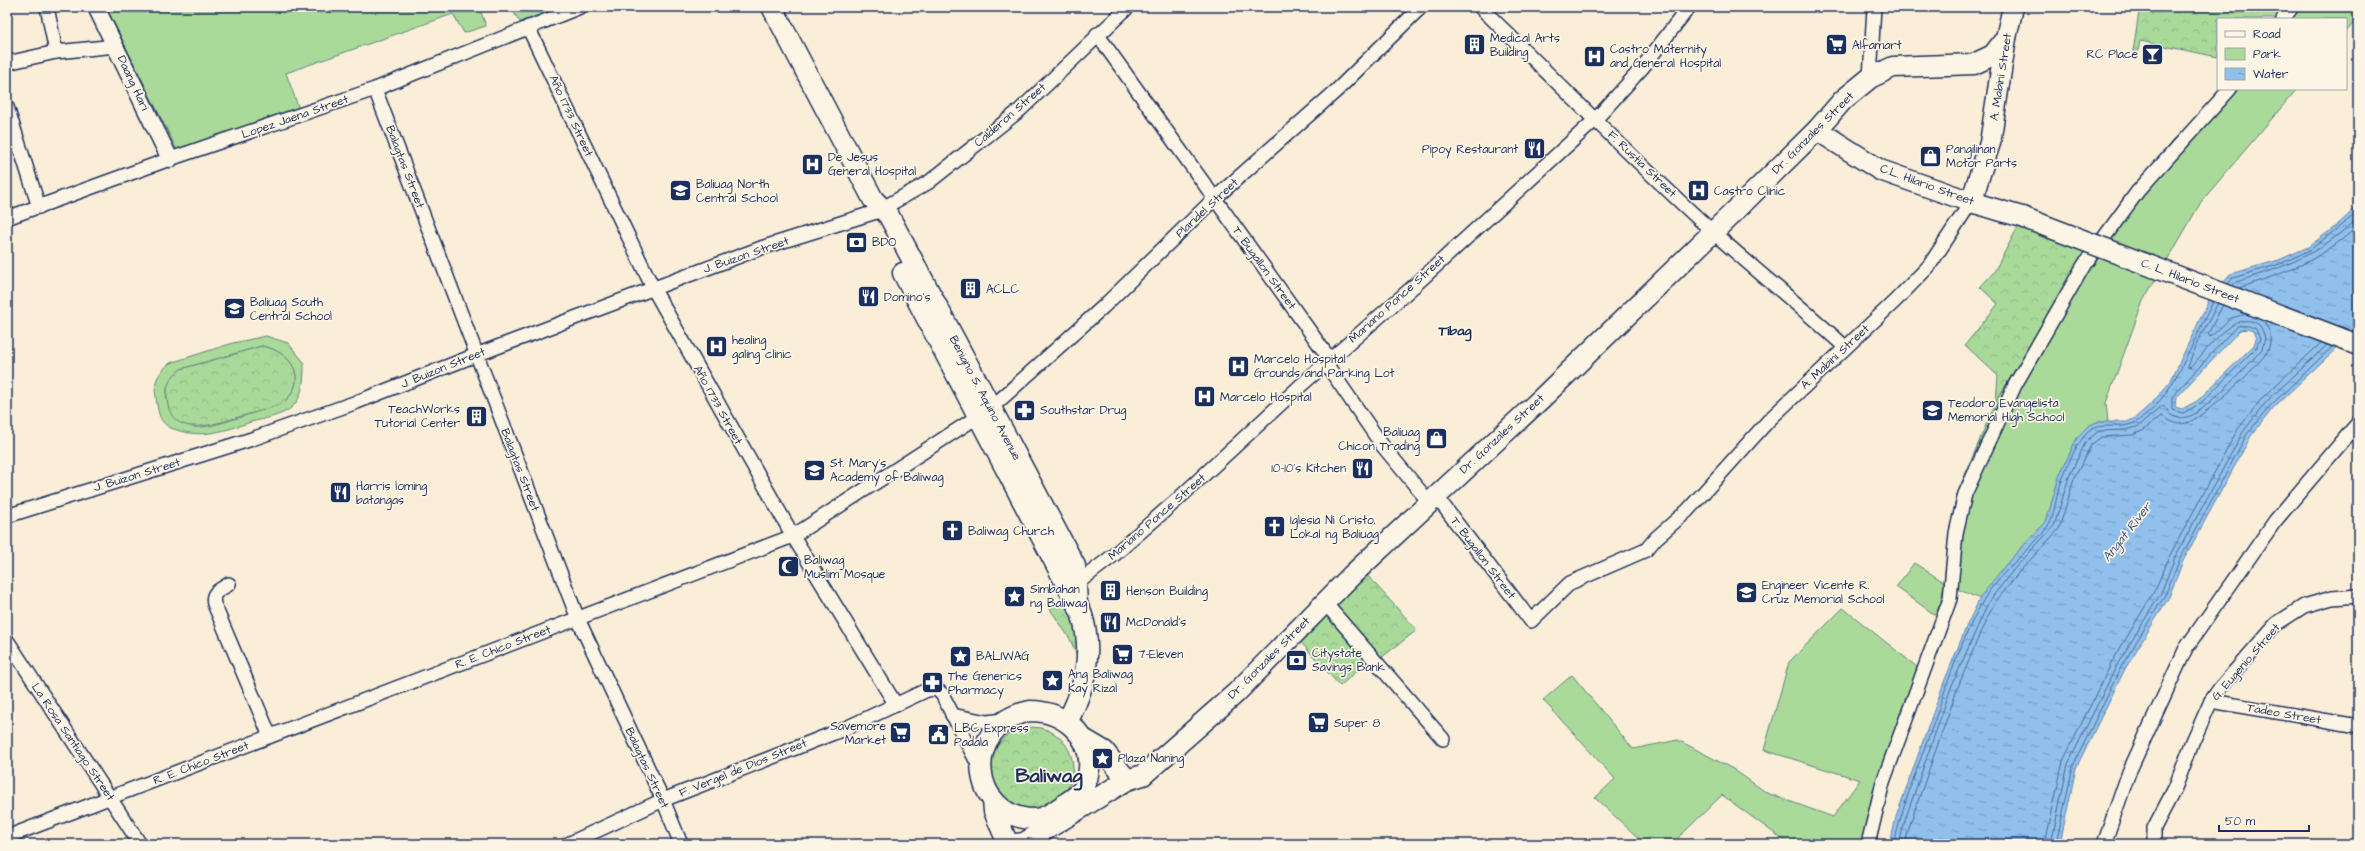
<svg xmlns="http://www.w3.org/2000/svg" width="2365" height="851" font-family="'Architects Daughter',sans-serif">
  <defs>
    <pattern id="forest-crowns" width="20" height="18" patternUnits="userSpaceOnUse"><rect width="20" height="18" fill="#a9da9a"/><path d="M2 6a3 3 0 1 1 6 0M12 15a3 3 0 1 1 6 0" fill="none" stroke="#91bb87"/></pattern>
    <pattern id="water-ripples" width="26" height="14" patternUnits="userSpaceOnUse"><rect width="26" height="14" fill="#90c0eb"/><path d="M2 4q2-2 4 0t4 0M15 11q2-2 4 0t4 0" fill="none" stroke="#759cc2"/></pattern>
  </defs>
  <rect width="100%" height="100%" fill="#faeed8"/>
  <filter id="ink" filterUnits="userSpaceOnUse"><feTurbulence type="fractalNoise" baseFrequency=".025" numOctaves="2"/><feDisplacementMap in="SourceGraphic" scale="8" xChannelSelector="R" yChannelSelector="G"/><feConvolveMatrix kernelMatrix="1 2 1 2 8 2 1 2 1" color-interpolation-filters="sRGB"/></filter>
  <g filter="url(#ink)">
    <g fill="#a9da9a" stroke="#62847c" fill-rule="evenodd">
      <path d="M106,7h373l7,19 -22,7 -11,-19 -167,59 13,36 -122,41z"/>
      <path d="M510,7h50l-40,15z"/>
      <path d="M2289,7h69v11l-12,14v-13h-69z"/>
      <path d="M2226,89h71l-96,113 -35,61 -70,-26 77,-97 33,-28z"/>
      <path d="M2088,252l68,26 -13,23 -37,102 2,19h-11l-9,4 -10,10 -18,38 -14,48 -38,40 -28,37 -36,-16 -3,19 -6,13 -39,-28 18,-24 30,19 5,-47 8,-41 39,-93z"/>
      <path d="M266,336l22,7 16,19c0,15 0,35 -13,46 -10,8 -28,11 -40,14 -25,8 -48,17 -74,8 -4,-1 -10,-3 -13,-7 -6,-6 -7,-18 -8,-26 -3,-15 2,-24 14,-34l63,-20zM262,346c30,6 47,33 22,56 -19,6 -73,28 -90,25 -12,-2 -23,-12 -26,-23 -5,-15 2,-25 13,-35z"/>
      <path d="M1843,608l74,59 -55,177h-73l-67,-49 -50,49h-27l-50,-46 20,-19 -72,-79 29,-25 61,74 45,-9 55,29 34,24 66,24 27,-37 -96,-30 25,-88z"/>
    </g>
    <g fill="url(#forest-crowns)" stroke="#62847c">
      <path d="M2120,7h169l-12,12h-59v38l-78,-16 -2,11 -5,-1 6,-39z"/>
      <path d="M2019,225l69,27 -92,149 2,-25 -33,-31 33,-41 -18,-17 14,-15z"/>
      <path d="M262,346c30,6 47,33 22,56 -13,7 -28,10 -42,14 -25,7 -72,26 -75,-18 -1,-13 3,-21 14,-29z"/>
      <path d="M1366,574l51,56 -36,28 -4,-5 -37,33 -42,-47z"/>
      <path d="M1065,598l13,35 1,28 -9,-22 -20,-30z"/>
      <circle cx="1032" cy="768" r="41"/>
    </g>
    <path fill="url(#water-ripples)" stroke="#6186b3" fill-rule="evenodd" d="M2358,206v122l-84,79 -23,29 -68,125 -14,36 -44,72 -49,99 -16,76h-170l6,-27 48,-135 23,-57 14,-29 27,-34 38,-40 14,-48 18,-38 10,-10 9,-4h30l8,-4 18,-16 17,-20 41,-86 19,-22 49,-14 29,-13 28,-21zM2247,329l6,2 3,8 -2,6 -57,56 -15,8 -7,-2 1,-9 64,-68z"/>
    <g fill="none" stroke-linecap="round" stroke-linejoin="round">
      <g stroke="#4a6996" stroke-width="1">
        <path d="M2228,284l5,-6 47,-14 30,-14 48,-38"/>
        <path d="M2233,285l3,-3c52,-16 80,-26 122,-64"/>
        <path d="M2239,288c50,-17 78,-25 119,-62"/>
        <path d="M2223,305l-15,29 2,3 21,-19 16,-4"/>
        <path d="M2249,326l7,3 4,10 -4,9 -56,56 -17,9 -11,-3v-13l59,-65 7,-6z"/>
        <path d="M1894,844c9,-40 24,-78 38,-116 15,-43 29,-89 52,-129 16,-28 48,-49 65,-74 5,-8 6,-23 9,-32 5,-18 13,-39 24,-54 16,-23 34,-6 54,-17 36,-20 58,-84 77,-120"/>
        <path d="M1899,844l6,-24 47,-135 37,-84 26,-33 39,-42 15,-49 17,-36 13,-10 28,-1 12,-4 24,-21c5,3 4,10 12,12 5,2 12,0 18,-2 16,-9 57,-51 69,-66l3,-11 -5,-12c-23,-21 -55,26 -70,42l-2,-1 9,-24 21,-40"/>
        <path d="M1905,844l6,-23 47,-134 23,-56 13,-27 25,-32 40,-43 15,-50 17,-34 10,-8 32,-2 11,-5 17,-14c9,4 14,10 25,7 15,-3 76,-59 82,-73 4,-10 3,-21 -4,-29"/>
        <path d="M2045,844l18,-83 49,-99 43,-72 15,-35 68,-126 25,-32 58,-54"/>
        <path d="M2051,844l17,-80 49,-99 44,-72 14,-36 68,-125 24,-31 60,-56"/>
        <path d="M2056,844l17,-78 48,-99 44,-72 15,-36 67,-125 24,-29 61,-58"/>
      </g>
      <defs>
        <g id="minor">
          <path d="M1480,7c78,75 153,153 233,225 43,39 89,75 132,115"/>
          <path d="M2283,19l9,-12"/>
          <path d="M528,27l125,261 140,248 103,169"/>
          <path d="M1097,34l229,320 3,14 53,77 47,57"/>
          <path d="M56,52l60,-6"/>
          <path d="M7,63l49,-11 -9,-45"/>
          <path d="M1870,78l4,-71"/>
          <path d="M375,89l203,530 85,181 18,44"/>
          <path d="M7,107l32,100"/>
          <path d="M7,218l163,-59 205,-70 205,-82"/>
          <path d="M1436,496l95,125 39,-38 76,-33 10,-12 31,-27 82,-91 126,-119 34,-35 42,-64"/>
          <path d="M7,516l245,-77 105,-37 119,-47 285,-107 115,-36 53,-30 91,-72 108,-103"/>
          <path d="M229,584c-9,6 -18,8 -15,20l56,132"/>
          <path d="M1071,588l43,-33 64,-56 121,-112 115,-101 182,-167 46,-51 47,-61"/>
          <path d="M1325,603l118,136"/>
          <path d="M7,640l133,204"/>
          <path d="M2211,701l147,25"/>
          <path d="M952,715l35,7 17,-2"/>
          <path d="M7,837l786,-301 198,-128 112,-101 111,-108 122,-108 85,-84"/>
          <path d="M568,844l95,-44 181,-71 83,-39 9,-1 6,5 39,76"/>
          <path d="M1868,844l15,-62 67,-183 6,-66 9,-39 50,-109 69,-120 54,-74 92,-102"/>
          <path d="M2104,844l25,-72 57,-124 89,-127 83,-98"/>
          <path d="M2154,844v-16l21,-40 18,-47 18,-40 9,-13 56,-64 28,-18 28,-8 26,-2"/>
        </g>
        <path id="tertiary" d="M96,7l74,152"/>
        <g id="primary">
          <path d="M772,7l101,192 16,17 186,350 2,39"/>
          <path d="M1817,130l63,40 91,32 51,15"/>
          <path d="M1971,202l19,-59 16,-105 7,-31"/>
          <path d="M903,273l178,339c13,39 5,75 -14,110"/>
          <path d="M1030,711c32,0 62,23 59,58 -1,6 -2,15 -6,20 -5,7 -14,12 -21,17 -7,5 -18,13 -27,13 -65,0 -76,-94 -5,-108z"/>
          <path d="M1082,738l22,13 23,29"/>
          <path d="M993,800l1,11 14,33"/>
          <path d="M1016,844l8,-1 103,-63 16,-5 93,-82 116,-118 190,-177 199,-193 76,-75 26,-30 27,-22 23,-11 81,-3 19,-9 13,-17"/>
        </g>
      </defs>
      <use href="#minor" stroke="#1b2f5e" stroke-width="16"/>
      <use href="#tertiary" stroke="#1b2f5e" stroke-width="19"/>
      <use href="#primary" stroke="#1b2f5e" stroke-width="23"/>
      <use href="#minor" stroke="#fcf5e5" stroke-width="13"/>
      <use href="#tertiary" stroke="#fcf5e5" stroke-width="16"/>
      <use href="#primary" stroke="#fcf5e5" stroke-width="20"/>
      <defs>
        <path id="primary-bridge" d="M2022,217l336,128"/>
      </defs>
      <use href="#primary-bridge" stroke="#1b2f5e" stroke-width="23" stroke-linecap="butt"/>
      <use href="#primary-bridge" stroke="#fcf5e5" stroke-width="20"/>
    </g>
  </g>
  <defs>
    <symbol id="building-square" viewBox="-11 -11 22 22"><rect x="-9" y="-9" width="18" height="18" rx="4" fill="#1b2f5e" stroke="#fcf5e5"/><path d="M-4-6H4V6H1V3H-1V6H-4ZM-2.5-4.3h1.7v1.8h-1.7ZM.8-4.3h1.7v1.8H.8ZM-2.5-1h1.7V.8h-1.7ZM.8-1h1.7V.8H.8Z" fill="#fff"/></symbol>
    <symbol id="supermarket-square" viewBox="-11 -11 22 22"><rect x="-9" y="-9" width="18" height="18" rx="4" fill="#1b2f5e" stroke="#fcf5e5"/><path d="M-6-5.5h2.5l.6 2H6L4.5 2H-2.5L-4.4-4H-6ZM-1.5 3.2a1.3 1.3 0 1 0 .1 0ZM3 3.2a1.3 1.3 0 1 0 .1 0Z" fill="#fff"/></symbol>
    <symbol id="bar-square" viewBox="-11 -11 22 22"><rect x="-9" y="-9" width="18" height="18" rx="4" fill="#1b2f5e" stroke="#fcf5e5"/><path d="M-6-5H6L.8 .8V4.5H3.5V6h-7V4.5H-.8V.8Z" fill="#fff"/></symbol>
    <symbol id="hospital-square" viewBox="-11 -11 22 22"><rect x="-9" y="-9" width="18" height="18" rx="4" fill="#1b2f5e" stroke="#fcf5e5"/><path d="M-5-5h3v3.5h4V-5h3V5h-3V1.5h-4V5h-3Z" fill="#fff"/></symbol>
    <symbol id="restaurant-square" viewBox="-11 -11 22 22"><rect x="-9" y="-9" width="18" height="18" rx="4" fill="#1b2f5e" stroke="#fcf5e5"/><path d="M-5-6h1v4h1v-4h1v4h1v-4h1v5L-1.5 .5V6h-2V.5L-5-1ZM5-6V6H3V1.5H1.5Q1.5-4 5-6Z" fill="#fff"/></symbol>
    <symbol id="shop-square" viewBox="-11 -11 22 22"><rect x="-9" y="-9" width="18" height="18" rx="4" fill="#1b2f5e" stroke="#fcf5e5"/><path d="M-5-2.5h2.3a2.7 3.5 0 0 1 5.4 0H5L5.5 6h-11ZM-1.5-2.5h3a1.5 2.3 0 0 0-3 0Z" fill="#fff"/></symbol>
    <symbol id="school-square" viewBox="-11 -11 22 22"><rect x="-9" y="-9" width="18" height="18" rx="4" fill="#1b2f5e" stroke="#fcf5e5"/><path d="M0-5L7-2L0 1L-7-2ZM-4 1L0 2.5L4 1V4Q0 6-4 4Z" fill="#fff"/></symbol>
    <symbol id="bank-square" viewBox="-11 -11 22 22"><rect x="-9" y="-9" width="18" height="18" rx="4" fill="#1b2f5e" stroke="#fcf5e5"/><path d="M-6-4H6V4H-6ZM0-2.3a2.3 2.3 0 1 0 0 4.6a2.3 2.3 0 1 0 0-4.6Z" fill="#fff"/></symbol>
    <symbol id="pharmacy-square" viewBox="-11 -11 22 22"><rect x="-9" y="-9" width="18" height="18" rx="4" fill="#1b2f5e" stroke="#fcf5e5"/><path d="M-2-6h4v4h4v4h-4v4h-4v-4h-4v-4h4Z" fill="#fff"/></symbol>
    <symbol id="university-square" viewBox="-11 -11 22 22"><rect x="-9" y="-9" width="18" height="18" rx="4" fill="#1b2f5e" stroke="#fcf5e5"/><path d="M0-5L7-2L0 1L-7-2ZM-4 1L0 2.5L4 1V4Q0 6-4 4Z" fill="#fff"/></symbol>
    <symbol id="church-square" viewBox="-11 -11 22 22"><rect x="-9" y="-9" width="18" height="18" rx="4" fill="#1b2f5e" stroke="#fcf5e5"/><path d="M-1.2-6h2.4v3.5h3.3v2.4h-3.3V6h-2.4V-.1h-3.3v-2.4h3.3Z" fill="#fff"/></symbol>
    <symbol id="mosque-square" viewBox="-11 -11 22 22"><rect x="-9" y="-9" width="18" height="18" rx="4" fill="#1b2f5e" stroke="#fcf5e5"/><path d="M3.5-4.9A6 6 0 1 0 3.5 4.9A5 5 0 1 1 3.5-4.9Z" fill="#fff"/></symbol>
    <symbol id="sight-square" viewBox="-11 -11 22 22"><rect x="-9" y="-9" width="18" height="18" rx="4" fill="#1b2f5e" stroke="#fcf5e5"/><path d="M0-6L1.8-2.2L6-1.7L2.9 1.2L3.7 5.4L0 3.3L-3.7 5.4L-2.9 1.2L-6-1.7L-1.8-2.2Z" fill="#fff"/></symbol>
    <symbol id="civic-square" viewBox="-11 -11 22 22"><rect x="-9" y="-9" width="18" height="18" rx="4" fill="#1b2f5e" stroke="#fcf5e5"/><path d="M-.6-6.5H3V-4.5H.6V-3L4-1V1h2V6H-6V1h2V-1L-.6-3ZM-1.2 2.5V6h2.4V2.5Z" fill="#fff"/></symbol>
  </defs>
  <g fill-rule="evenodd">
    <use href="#building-square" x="1462" y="32" width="25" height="25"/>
    <use href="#supermarket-square" x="1824" y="32" width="25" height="25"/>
    <use href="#bar-square" x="2140" y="42" width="25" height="25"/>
    <use href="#hospital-square" x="1582" y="44" width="25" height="25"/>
    <use href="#restaurant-square" x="1522" y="136" width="25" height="25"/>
    <use href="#shop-square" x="1918" y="144" width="25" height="25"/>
    <use href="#hospital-square" x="800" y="152" width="25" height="25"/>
    <use href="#school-square" x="668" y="178" width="25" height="25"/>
    <use href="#hospital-square" x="1686" y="178" width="25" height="25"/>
    <use href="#bank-square" x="844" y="230" width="25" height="25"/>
    <use href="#building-square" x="958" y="276" width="25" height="25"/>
    <use href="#restaurant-square" x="856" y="284" width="25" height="25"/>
    <use href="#school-square" x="222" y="296" width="25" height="25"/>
    <use href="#hospital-square" x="704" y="334" width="25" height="25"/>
    <use href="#hospital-square" x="1226" y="354" width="25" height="25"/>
    <use href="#hospital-square" x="1192" y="384" width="25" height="25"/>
    <use href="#pharmacy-square" x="1012" y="398" width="25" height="25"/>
    <use href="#school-square" x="1920" y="398" width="25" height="25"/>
    <use href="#building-square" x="464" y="404" width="25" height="25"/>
    <use href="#shop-square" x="1424" y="426" width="25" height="25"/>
    <use href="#restaurant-square" x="1350" y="456" width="25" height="25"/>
    <use href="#university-square" x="802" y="458" width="25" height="25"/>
    <use href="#restaurant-square" x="328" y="480" width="25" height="25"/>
    <use href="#church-square" x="1262" y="514" width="25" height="25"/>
    <use href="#church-square" x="940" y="518" width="25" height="25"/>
    <use href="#mosque-square" x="776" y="554" width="25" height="25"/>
    <use href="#building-square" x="1098" y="578" width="25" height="25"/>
    <use href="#school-square" x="1734" y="580" width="25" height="25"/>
    <use href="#sight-square" x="1002" y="584" width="25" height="25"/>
    <use href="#restaurant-square" x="1098" y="610" width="25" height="25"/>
    <use href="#supermarket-square" x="1110" y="642" width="25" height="25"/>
    <use href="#sight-square" x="948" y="644" width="25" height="25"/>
    <use href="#bank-square" x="1284" y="648" width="25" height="25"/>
    <use href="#sight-square" x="1040" y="668" width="25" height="25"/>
    <use href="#pharmacy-square" x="920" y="670" width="25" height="25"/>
    <use href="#supermarket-square" x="1306" y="710" width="25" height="25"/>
    <use href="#supermarket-square" x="888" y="720" width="25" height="25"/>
    <use href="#civic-square" x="926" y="722" width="25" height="25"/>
    <use href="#sight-square" x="1090" y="746" width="25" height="25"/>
  </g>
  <g text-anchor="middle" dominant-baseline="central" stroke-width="3.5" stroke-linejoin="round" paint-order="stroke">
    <g font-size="12" fill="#1b2f5e" stroke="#fcf5e5" text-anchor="start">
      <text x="1490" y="38">Medical Arts<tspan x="1490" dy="14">Building</tspan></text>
      <text x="1852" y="45">Alfamart</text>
      <text x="1610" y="49">Castro Maternity<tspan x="1610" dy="14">and General Hospital</tspan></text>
      <text x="2138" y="54" text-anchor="end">RC Place</text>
      <text x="1518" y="149" text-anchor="end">Pipoy Restaurant</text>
      <text x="1946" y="149">Pangilinan<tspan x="1946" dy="14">Motor Parts</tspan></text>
      <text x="828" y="157">De Jesus<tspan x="828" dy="14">General Hospital</tspan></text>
      <text x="696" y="184">Baliuag North<tspan x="696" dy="14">Central School</tspan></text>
      <text x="1714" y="191">Castro Clinic</text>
      <text x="872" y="242">BDO</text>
      <text x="986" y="289">ACLC</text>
      <text x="884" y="297">Domino's</text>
      <text x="250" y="302">Baliuag South<tspan x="250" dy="14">Central School</tspan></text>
      <text x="732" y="340">healing<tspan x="732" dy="14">galing clinic</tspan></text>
      <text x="1254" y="359">Marcelo Hospital<tspan x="1254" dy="14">Grounds and Parking Lot</tspan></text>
      <text x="1220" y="397">Marcelo Hospital</text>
      <text x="1948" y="403">Teodoro Evangelista<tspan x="1948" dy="14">Memorial High School</tspan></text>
      <text x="460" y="409" text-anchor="end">TeachWorks<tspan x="460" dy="14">Tutorial Center</tspan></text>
      <text x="1040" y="410">Southstar Drug</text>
      <text x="1420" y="432" text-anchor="end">Baliuag<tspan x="1420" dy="14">Chicon Trading</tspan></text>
      <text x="830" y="463">St. Mary's<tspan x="830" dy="14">Academy of Baliwag</tspan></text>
      <text x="1346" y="468" text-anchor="end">10-10's Kitchen</text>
      <text x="356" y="486">Harris loming<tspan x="356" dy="14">batangas</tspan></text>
      <text x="1290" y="520">Iglesia Ni Cristo,<tspan x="1290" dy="14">Lokal ng Baliuag</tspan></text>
      <text x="968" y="531">Baliwag Church</text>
      <text x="804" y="560">Baliwag<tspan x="804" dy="14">Muslim Mosque</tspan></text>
      <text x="1762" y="585">Engineer Vicente R.<tspan x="1762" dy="14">Cruz Memorial School</tspan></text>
      <text x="1030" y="589">Simbahan<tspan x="1030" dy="14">ng Baliwag</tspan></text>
      <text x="1126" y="591">Henson Building</text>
      <text x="1126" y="622">McDonald's</text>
      <text x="1312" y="653">Citystate<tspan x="1312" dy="14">Savings Bank</tspan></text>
      <text x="1138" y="654">7-Eleven</text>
      <text x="976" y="656">BALIWAG</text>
      <text x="1068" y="674">Ang Baliwag<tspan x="1068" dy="14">Kay Rizal</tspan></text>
      <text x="948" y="676">The Generics<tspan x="948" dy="14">Pharmacy</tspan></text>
      <text x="1334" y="723">Super 8</text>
      <text x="886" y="726" text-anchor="end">Savemore<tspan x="886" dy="14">Market</tspan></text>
      <text x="954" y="728">LBC Express<tspan x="954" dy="14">Padala</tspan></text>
      <text x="1118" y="758">Plaza Naning</text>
    </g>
    <g font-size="12" fill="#1b2f5e" stroke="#fcf5e5">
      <text transform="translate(2001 77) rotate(-81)">A. Mabini Street</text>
      <text transform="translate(133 83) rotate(65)">Daang Hari</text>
      <text transform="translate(1010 115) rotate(-41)">Calderon Street</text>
      <text transform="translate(571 116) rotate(65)">Año 1733 Street</text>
      <text transform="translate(295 117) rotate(-19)">Lopez Jaena Street</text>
      <text transform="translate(1813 133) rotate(-45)">Dr. Gonzales Street</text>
      <text transform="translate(1642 164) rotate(44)">F. Rustia Street</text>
      <text transform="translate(405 167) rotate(69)">Balagtas Street</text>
      <text transform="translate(1927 185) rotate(20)">C.L. Hilario Street</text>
      <text transform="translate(1207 208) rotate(-43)">Plaridel Street</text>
      <text transform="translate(746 255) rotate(-19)">J. Buizon Street</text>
      <text transform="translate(1264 268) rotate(54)">T. Bugallon Street</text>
      <text transform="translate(2190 281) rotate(21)">C. L. Hilario Street</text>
      <text transform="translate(1397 299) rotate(-42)">Mariano Ponce Street</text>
      <text transform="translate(1835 357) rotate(-43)">A. Mabini Street</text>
      <text transform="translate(443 368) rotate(-22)">J. Buizon Street</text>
      <text transform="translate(985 398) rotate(62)">Benigno S. Aquino Avenue</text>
      <text transform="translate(718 405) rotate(61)">Año 1733 Street</text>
      <text transform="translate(1502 434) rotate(-43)">Dr. Gonzales Street</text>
      <text transform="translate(520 470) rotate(69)">Balagtas Street</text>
      <text transform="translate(137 475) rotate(-17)">J. Buizon Street</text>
      <text transform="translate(1157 517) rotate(-41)">Mariano Ponce Street</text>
      <text transform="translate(1483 558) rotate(53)">T. Bugallon Street</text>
      <text transform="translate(503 647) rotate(-21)">R. E. Chico Street</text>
      <text transform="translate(1269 658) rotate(-45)">Dr. Gonzales Street</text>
      <text transform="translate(2246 662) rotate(-49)">G. Eugenio Street</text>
      <text transform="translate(2284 714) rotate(10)">Tadeo Street</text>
      <text transform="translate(73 742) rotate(56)">La Rosa Santiago Street</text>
      <text transform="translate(201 763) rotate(-21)">R. E. Chico Street</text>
      <text transform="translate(647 768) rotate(65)">Balagtas Street</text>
      <text transform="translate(743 768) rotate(-22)">F. Vergel de Dios Street</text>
    </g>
    <g font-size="13" font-style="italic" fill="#385381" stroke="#fcf5e5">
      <text transform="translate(2127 532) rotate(-52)">Angat River</text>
    </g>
    <g font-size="14" font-weight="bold" fill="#1b2f5e" stroke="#fcf5e5">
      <text x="1455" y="331">Tibag</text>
    </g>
    <g font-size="20" font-weight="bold" fill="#1b2f5e" stroke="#fcf5e5">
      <text x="1049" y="776">Baliwag</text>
    </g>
  </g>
  <rect width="2365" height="851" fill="none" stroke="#fcf5e5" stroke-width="24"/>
  <rect x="12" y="12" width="2341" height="827" fill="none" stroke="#1b2f5e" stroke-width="1.5" filter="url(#ink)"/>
  <rect x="2217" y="18" width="130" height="72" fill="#fcf5e5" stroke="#a2a6af"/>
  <rect x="2225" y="31" width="20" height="6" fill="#fcf5e5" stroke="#a2a6af"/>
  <text x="2253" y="38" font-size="12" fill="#1b2f5e">Road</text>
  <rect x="2225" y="48" width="20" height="12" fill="#a9da9a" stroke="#a2a6af"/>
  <text x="2253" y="58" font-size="12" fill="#1b2f5e">Park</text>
  <rect x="2225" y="68" width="20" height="12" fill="url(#water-ripples)" stroke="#a2a6af"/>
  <text x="2253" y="78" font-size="12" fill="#1b2f5e">Water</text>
  <path d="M2219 825v6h90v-6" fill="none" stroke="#1b2f5e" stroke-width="2"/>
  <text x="2225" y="825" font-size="12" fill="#1b2f5e" stroke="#fcf5e5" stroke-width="3" paint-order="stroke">50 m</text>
</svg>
